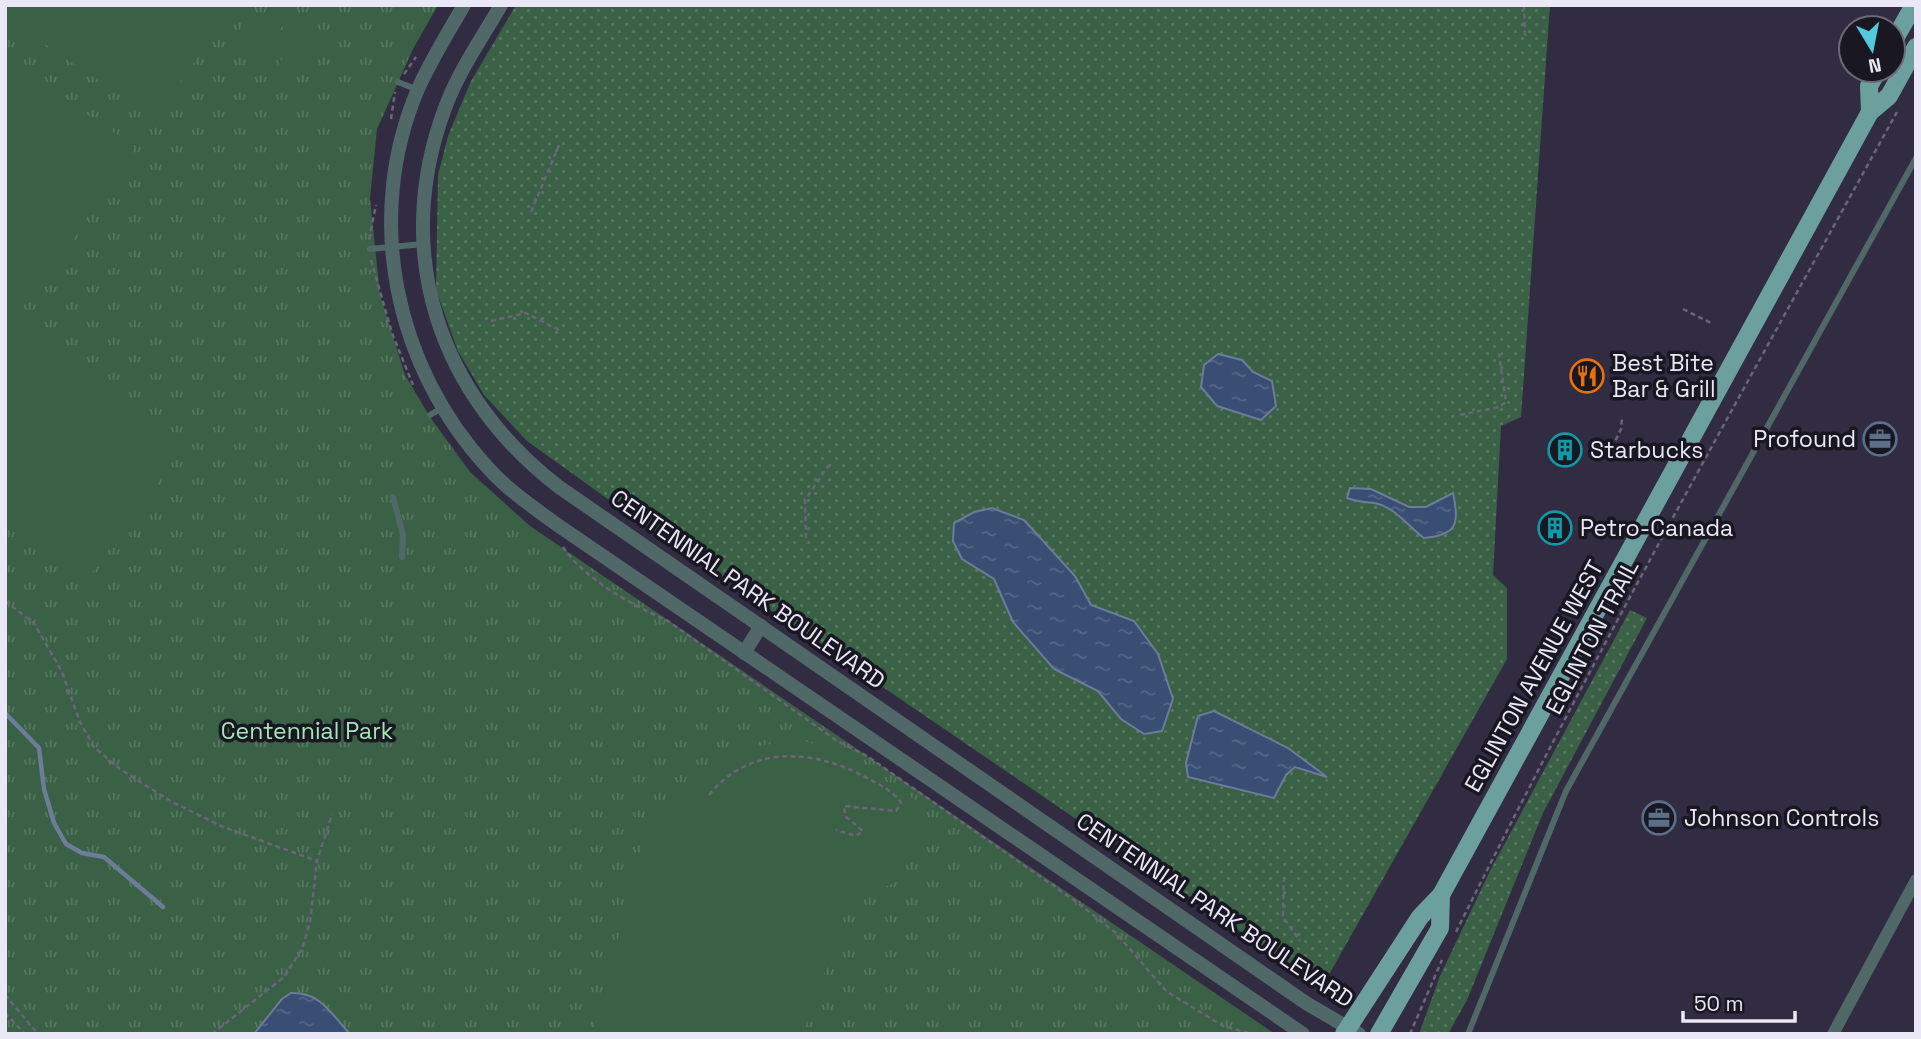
<svg xmlns="http://www.w3.org/2000/svg" width="1921" height="1039" font-family="'Space Grotesk',sans-serif">
  <defs>
    <pattern id="grass-dots" width="8" height="8" patternUnits="userSpaceOnUse" patternTransform="scale(1.75)"><rect width="8" height="8" fill="#3a6145"/><path d="M2 2h.1M6 6h.1" fill="none" stroke="#577860" stroke-width="1.8" stroke-linecap="round"/></pattern>
    <pattern id="park-tufts" width="24" height="20" patternUnits="userSpaceOnUse" patternTransform="scale(1.75)"><rect width="24" height="20" fill="#3a6145"/><path d="M3 7l-1-3M5 7V3M7 7l1-3M15 17l-1-3M17 17v-4M19 17l1-3" fill="none" stroke="#577860"/></pattern>
    <pattern id="water-ripples" width="26" height="14" patternUnits="userSpaceOnUse" patternTransform="scale(1.75)"><rect width="26" height="14" fill="#384e72"/><path d="M2 4q2-2 4 0t4 0M15 11q2-2 4 0t4 0" fill="none" stroke="#556887"/></pattern>
  </defs>
  <rect width="100%" height="100%" fill="#322c43"/>
  <g fill="url(#grass-dots)">
    <path d="M516,5h1034l-29,412 -20,9 -8,149 14,13v71l-185,328 -710,-485 -85,-61 -43,-46 -26,-44 -22,-61 2,-115 10,-39 23,-55z"/>
    <path d="M1630,610l17,8 -104,195 -76,187 -19,34h-29l21,-58 50,-105z"/>
  </g>
  <path fill="url(#park-tufts)" d="M5,5h433l-25,44 -36,80 -7,69 10,97 25,80 25,42 40,55 60,54 745,508h-1270z"/>
  <g fill="#3a6145">
    <path d="M5,5h228l-78,114 -150,-102z"/>
    <path d="M280,5l13,7 -18,24 -11,-8z"/>
    <path d="M295,13l11,8 -18,24 -10,-8z"/>
    <path d="M246,21l12,8 -18,24 -11,-8z"/>
    <path d="M309,23l11,8 -18,24 -11,-8z"/>
    <path d="M261,31l11,8 -17,24 -11,-8z"/>
    <path d="M275,40l11,8 -18,24 -10,-7z"/>
    <path d="M288,50l12,8 -18,25 -11,-8z"/>
    <path d="M5,59l130,88 -85,125 -22,20 -23,11z"/>
    <path d="M6,310l181,133 -96,131 -86,-62z"/>
    <path d="M783,742h25l36,12 69,45 12,31 -30,53 -45,15 -47,136h-210l58,-223 40,-34 44,-27z"/>
  </g>
  <g fill="url(#water-ripples)" stroke="#6d7c9a" stroke-width="2">
    <path d="M1218,354l24,6 11,12 19,9 4,25 -15,14 -44,-14 -16,-19 3,-22z"/>
    <path d="M1350,488l21,1 38,18h17l27,-14c7,31 4,42 -29,45 -15,-11 -30,-32 -50,-35 -10,-1 -17,-1 -27,-5z"/>
    <path d="M992,508l32,12 51,56 16,29 43,16 24,33 15,45 -11,32 -18,3 -23,-15 -23,-28 -44,-22 -41,-47 -19,-43 -32,-20 -9,-18 1,-18 20,-11z"/>
    <path d="M1214,711l74,37 39,29 -32,-10 -9,8 -12,23 -86,-21 -2,-14 12,-47z"/>
    <path d="M291,993c30,-1 40,21 59,41h-96l28,-35z"/>
  </g>
  <g fill="none" stroke-linecap="round" stroke-linejoin="round">
    <path stroke="#6d7c9a" stroke-width="4.5" d="M5,713l34,35 5,41 10,34 12,21 16,9 22,4 59,50"/>
    <g stroke="#6a6579" stroke-width="2.5" stroke-dasharray="5 3.5" stroke-linecap="butt">
      <path d="M1524,5l1,31"/>
      <path d="M404,74l12,-17"/>
      <path d="M391,119l4,-27"/>
      <path d="M531,212l28,-67"/>
      <path d="M369,239l7,-34"/>
      <path d="M371,260l21,73 21,52"/>
      <path d="M1683,309l28,14"/>
      <path d="M491,321l35,-8 33,17"/>
      <path d="M1460,415l39,-8 7,-5 -7,-48"/>
      <path d="M1612,448l9,-19 1,-10"/>
      <path d="M806,538l-1,-38 24,-35"/>
      <path d="M563,547c21,32 71,59 105,74l169,120 30,15 211,147 39,31 49,57 57,35 29,8"/>
      <path d="M5,601l29,22 28,49 18,50 14,25 26,22 52,33 49,24 96,35"/>
      <path d="M709,795c40,-50 104,-47 158,-17 11,6 28,14 34,25l-5,8 -52,-5 1,10 18,15 -7,5 -20,-6"/>
      <path d="M1284,877l-1,40 17,24"/>
      <path d="M1456,932c138,-278 291,-549 441,-820"/>
      <path d="M5,995l33,39"/>
      <path d="M5,1013l20,21"/>
      <path d="M212,1034l72,-57 18,-28 8,-27 7,-61 15,-47"/>
      <path d="M1410,1034l32,-74"/>
    </g>
    <g stroke="#506968" stroke-width="6">
      <path d="M398,82l20,8"/>
      <path d="M370,249l53,-5"/>
      <path d="M430,415l12,-7"/>
      <path d="M393,497l10,38 -1,22"/>
      <path d="M1468,1034l98,-243 350,-633"/>
    </g>
    <path stroke="#506968" stroke-width="12" d="M1833,1034l83,-154"/>
    <g stroke="#506968" stroke-width="14">
      <path d="M464,5c-16,28 -33,55 -46,84 -55,129 -23,279 71,380 20,22 45,39 70,57l744,508"/>
      <path d="M501,5c-19,33 -43,67 -56,103 -54,145 -6,287 114,379l747,516 53,31"/>
      <path d="M744,653l17,-27"/>
    </g>
    <g stroke="#6ca09f" stroke-width="18">
      <path d="M1893,42l21,-37"/>
      <path d="M1870,112l-1,-26 9,-16"/>
      <path d="M1344,1034l76,-117 21,-22 429,-783 19,-16 27,-49"/>
      <path d="M1379,1034l61,-106 1,-33"/>
    </g>
  </g>
  <defs>
    <symbol id="restaurant-ring" viewBox="-11 -11 22 22"><circle r="9.5" fill="#191721" stroke="#e8710a" stroke-width="1.5"/><path d="M-5-6h1v4h1v-4h1v4h1v-4h1v5L-1.5 .5V6h-2V.5L-5-1ZM5-6V6H3V1.5H1.5Q1.5-4 5-6Z" fill="#e8710a"/></symbol>
    <symbol id="office-ring" viewBox="-11 -11 22 22"><circle r="9.5" fill="#191721" stroke="#5c6f8a" stroke-width="1.5"/><path d="M-6-3h4V-5.5h4V-3h4V5H-6ZM-1-4.5V-3h2v-1.5ZM-6 0V1H6V0Z" fill="#5c6f8a"/></symbol>
    <symbol id="building-ring" viewBox="-11 -11 22 22"><circle r="9.5" fill="#191721" stroke="#0f9aa8" stroke-width="1.5"/><path d="M-4-6H4V6H1V3H-1V6H-4ZM-2.5-4.3h1.7v1.8h-1.7ZM.8-4.3h1.7v1.8H.8ZM-2.5-1h1.7V.8h-1.7ZM.8-1h1.7V.8H.8Z" fill="#0f9aa8"/></symbol>
  </defs>
  <g fill-rule="evenodd">
    <use href="#restaurant-ring" x="1568" y="357" width="38" height="38"/>
    <use href="#office-ring" x="1861" y="420" width="38" height="38"/>
    <use href="#building-ring" x="1546" y="431" width="38" height="38"/>
    <use href="#building-ring" x="1536" y="509" width="38" height="38"/>
    <use href="#office-ring" x="1640" y="799" width="38" height="38"/>
  </g>
  <g text-anchor="middle" dominant-baseline="central" stroke-width="7" stroke-linejoin="round" paint-order="stroke">
    <g font-size="23" fill="#eae7f6" stroke="#191721" text-anchor="start">
      <text x="1612" y="363">Best Bite<tspan x="1612" dy="26">Bar &amp; Grill</tspan></text>
      <text x="1856" y="439" text-anchor="end">Profound</text>
      <text x="1590" y="450">Starbucks</text>
      <text x="1580" y="528">Petro-Canada</text>
      <text x="1684" y="818">Johnson Controls</text>
    </g>
    <g font-size="23" fill="#eae7f6" stroke="#191721">
      <text transform="translate(748 589) rotate(35)">CENTENNIAL PARK BOULEVARD</text>
      <text transform="translate(1592 637) rotate(-62)">EGLINTON TRAIL</text>
      <text transform="translate(1534 676) rotate(-61)">EGLINTON AVENUE WEST</text>
      <text transform="translate(1215 910) rotate(34)">CENTENNIAL PARK BOULEVARD</text>
    </g>
    <g font-size="23" fill="#a4e7b6" stroke="#191721">
      <text x="307" y="731">Centennial Park</text>
    </g>
  </g>
  <rect width="1921" height="1039" fill="none" stroke="#eae7f6" stroke-width="14"/>
  <g transform="translate(1872 49) rotate(170)"><circle r="33" fill="#191721" stroke="#6d6a76" stroke-width="2"/>
  <path d="M0-5L12 26L0 18L-12 26Z" fill="#53cadc"/>
  <text y="-10" font-size="19" font-weight="bold" text-anchor="middle" fill="#eae7f6">N</text>
  </g>
  <path d="M1683 1011v10h112v-10" fill="none" stroke="#eae7f6" stroke-width="3.5"/>
  <text x="1694" y="1011" font-size="21" fill="#eae7f6" stroke="#191721" stroke-width="5" paint-order="stroke">50 m</text>
</svg>
